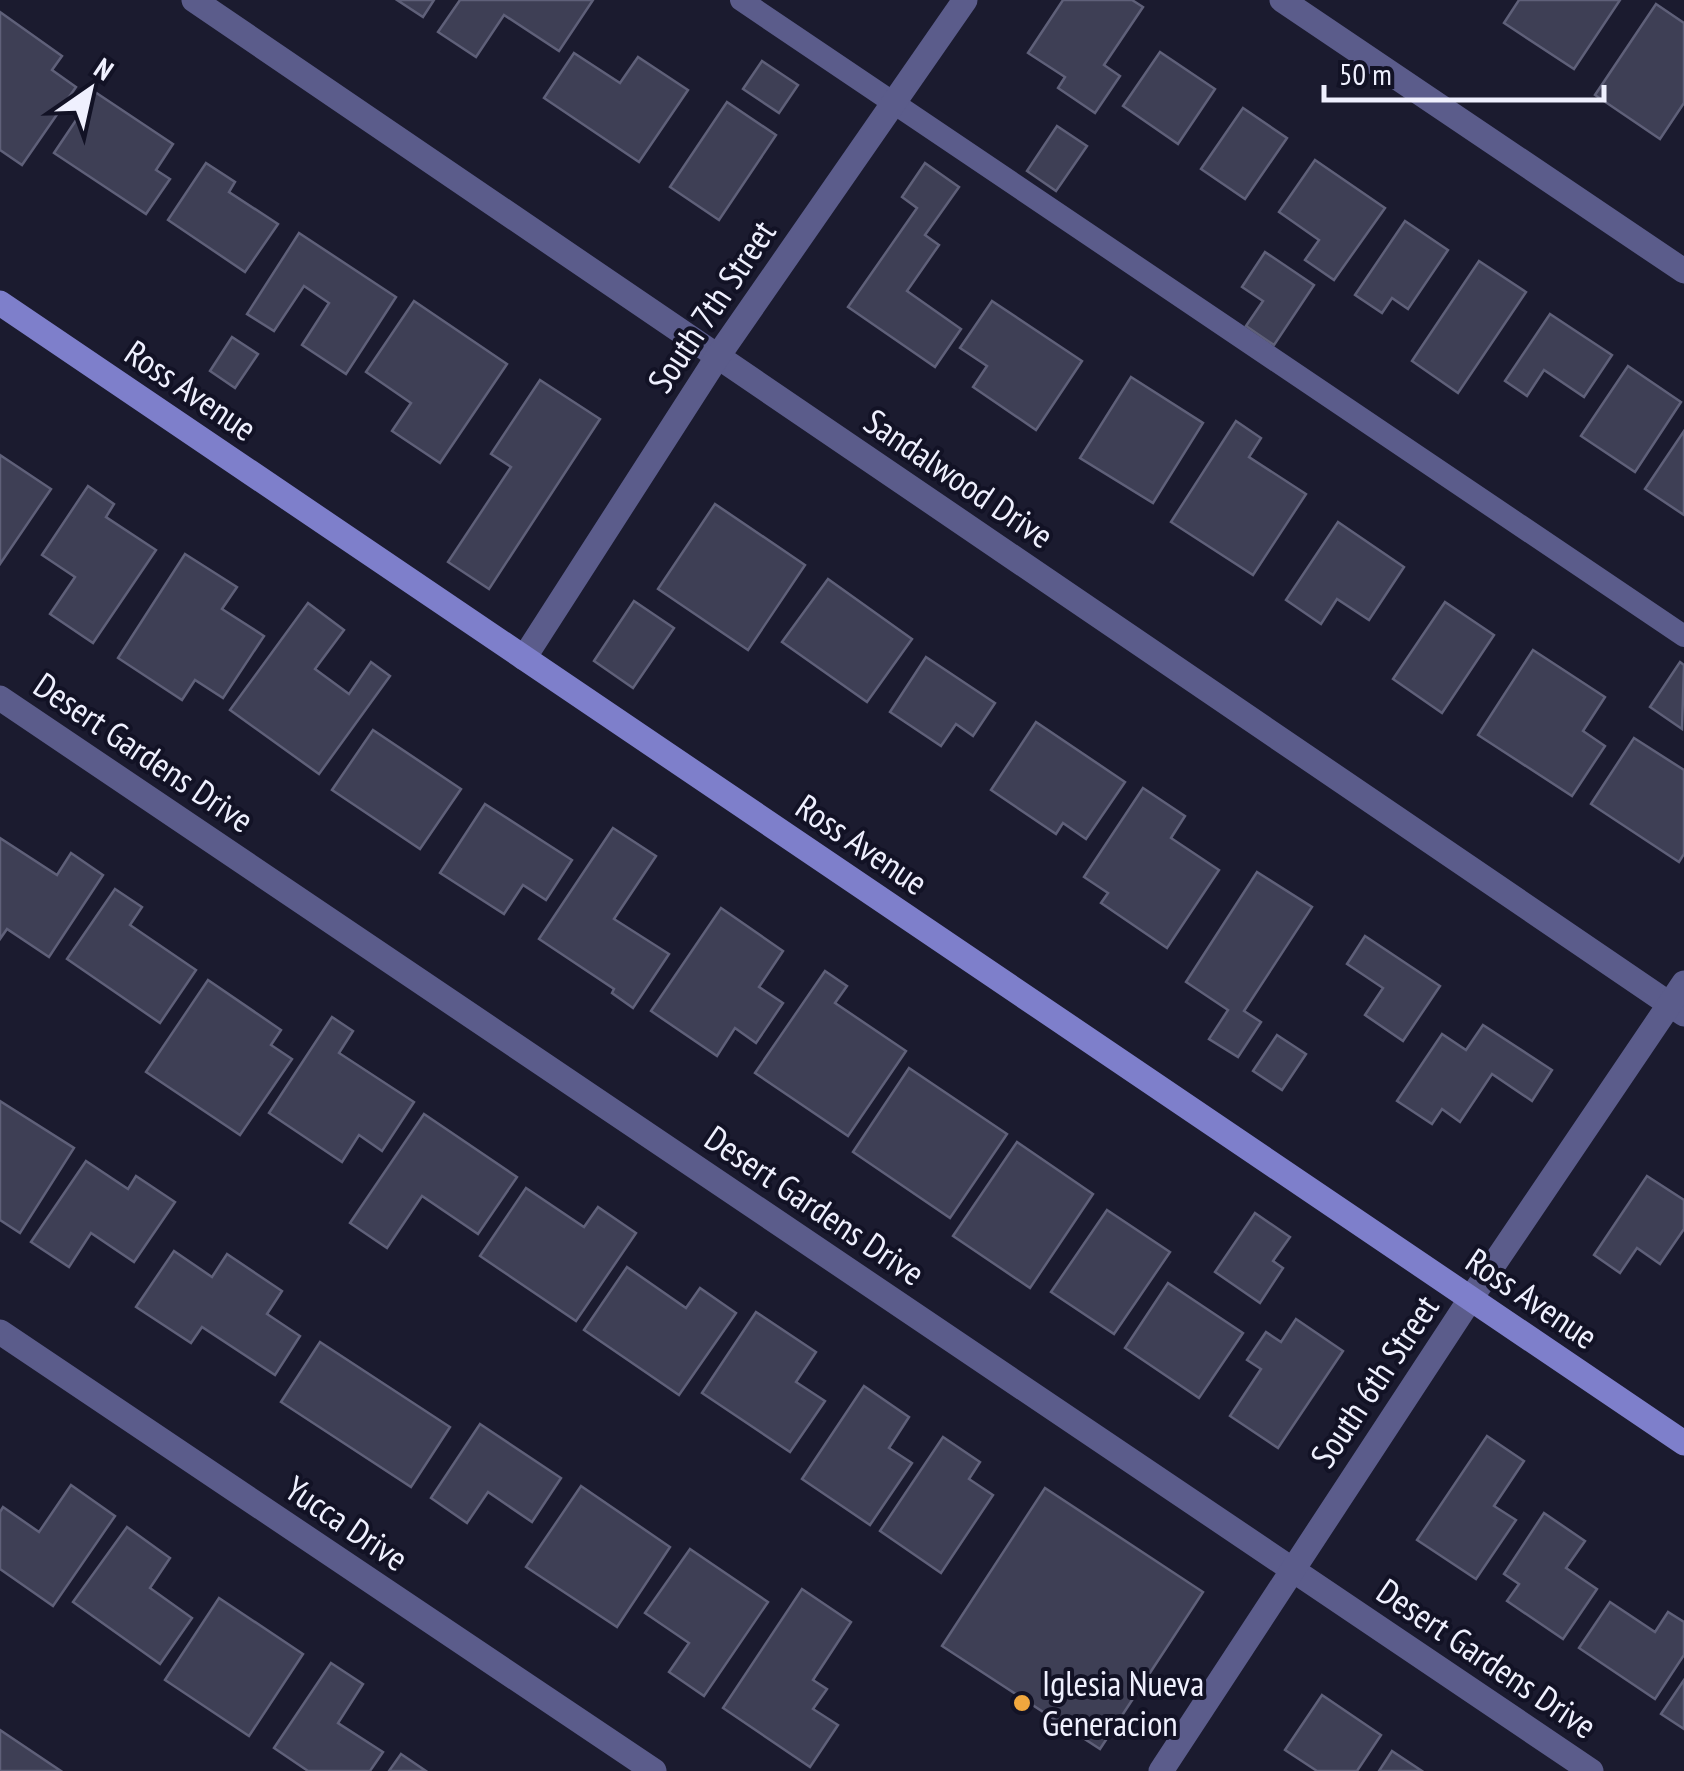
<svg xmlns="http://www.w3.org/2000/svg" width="1684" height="1771" font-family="'PT Sans Narrow',sans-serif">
  <rect width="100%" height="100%" fill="#1b1b2f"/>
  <g fill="#3e3f55" stroke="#5f6079" stroke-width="2.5">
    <path d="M397,0h37l-11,17z"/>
    <path d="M460,0h133l-34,51 -55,-36 -28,42 -38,-25z"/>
    <path d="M1063,0h69l11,7 -39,58 16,11 -25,37 -37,-25 7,-11 -37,-24z"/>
    <path d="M1519,0h101l-46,69 -70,-46z"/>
    <path d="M1656,4l28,19v80l-24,36 -65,-44z"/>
    <path d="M0,12l62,44 -10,14 24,17 -54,78 -22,-15z"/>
    <path d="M1160,52l55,37 -37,55 -55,-38z"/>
    <path d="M574,53l46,30 18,-26 50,33 -49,72 -95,-64z"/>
    <path d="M762,61l36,24 -19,28 -36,-24z"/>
    <path d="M95,92l78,52 -17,26 14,9 -24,35 -92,-61z"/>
    <path d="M727,102l49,33 -57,85 -49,-33z"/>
    <path d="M1243,108l44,30 -42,61 -44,-30z"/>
    <path d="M1057,126l30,20 -31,45 -29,-20z"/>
    <path d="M1315,160l70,48 -51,72 -29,-20 14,-20 -40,-28z"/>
    <path d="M206,163l29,19 -6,10 49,32 -33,48 -77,-52z"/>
    <path d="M925,163l34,24 -34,48 14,10 -32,46 54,38 -26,38 -87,-60 69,-99 -15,-11z"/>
    <path d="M1405,221l43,29 -40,59 -16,-11 -10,15 -27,-18z"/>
    <path d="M299,233l97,64 -50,77 -44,-29 27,-42 -25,-17 -30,45 -27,-17z"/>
    <path d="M1265,252l49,33 -40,60 -28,-19 17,-25 -21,-14z"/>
    <path d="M1479,261l47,31 -68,101 -46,-32z"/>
    <path d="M414,301l93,63 -67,99 -48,-32 19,-28 -45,-31z"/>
    <path d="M992,301l90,60 -46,69 -63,-43 14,-21 -27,-18z"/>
    <path d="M1550,314l62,41 -28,42 -40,-27 -17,26 -22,-15z"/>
    <path d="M232,337l26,17 -23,34 -25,-17z"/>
    <path d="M1628,366l53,36 -46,70 -54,-36z"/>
    <path d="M1131,377l72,46 -50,80 -73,-45z"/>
    <path d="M540,380l60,39 -111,170 -41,-27 63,-95 -20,-13z"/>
    <path d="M1236,421l25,17 -12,19 57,37 -53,81 -82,-53z"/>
    <path d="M1684,431v84l-39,-26z"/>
    <path d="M0,455l51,34 -51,75z"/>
    <path d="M88,486l26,18 -8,13 50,33 -63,93 -43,-29 25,-37 -33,-22z"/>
    <path d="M715,504l90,61 -57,85 -90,-61z"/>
    <path d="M1338,522l66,45 -35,53 -32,-21 -16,25 -35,-24z"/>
    <path d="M185,554l52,33 -15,22 42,27 -41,62 -28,-18 -13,20 -64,-42z"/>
    <path d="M828,579l84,60 -45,63 -85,-60z"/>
    <path d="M634,601l40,27 -41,60 -39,-27z"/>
    <path d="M1445,602l49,33 -52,78 -49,-34z"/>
    <path d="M308,603l36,27 -29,39 34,25 22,-32 19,14 -71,98 -89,-64z"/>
    <path d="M1533,650l72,47 -22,34 22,15 -33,50 -94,-61z"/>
    <path d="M926,657l69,46 -22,33 -17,-12 -15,22 -51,-34z"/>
    <path d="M1680,662l4,3 -2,64 -32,-22z"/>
    <path d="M1036,722l89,60 -39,57 -23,-16 -7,11 -65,-44z"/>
    <path d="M373,730l88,59 -41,60 -88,-59z"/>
    <path d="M1634,738l50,32v84l-5,8 -88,-58z"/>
    <path d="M1143,788l42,28 -14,22 48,32 -52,78 -66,-45 7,-10 -24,-16z"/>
    <path d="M485,804l87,56 -26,40 -23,-15 -19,29 -64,-41z"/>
    <path d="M613,828l43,28 -42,63 55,35 -36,54 -21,-15 2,-4 -75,-50z"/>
    <path d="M0,838l57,37 14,-22 32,22 -54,82 -42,-28 -7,10z"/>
    <path d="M1257,872l55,35 -68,104 17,11 -23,35 -29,-18 19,-29 -42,-28z"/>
    <path d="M115,889l27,18 -12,18 66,45 -36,53 -93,-64z"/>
    <path d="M721,908l62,43 -24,36 24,16 -27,40 -21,-15 -18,28 -66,-45z"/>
    <path d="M1365,936l75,50 -37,55 -38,-26 18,-27 -36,-24z"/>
    <path d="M825,971l22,15 -12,17 71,48 -58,85 -93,-63z"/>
    <path d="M208,980l73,50 -10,15 21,14 -52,76 -94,-63z"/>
    <path d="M332,1017l21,14 -14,22 75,49 -32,49 -23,-16 -17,27 -73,-49z"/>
    <path d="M1483,1025l69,45 -20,31 -40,-27 -32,48 -18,-13 -10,15 -35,-23 45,-67 24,16z"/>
    <path d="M1277,1035l29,19 -24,36 -29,-19z"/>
    <path d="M909,1068l98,66 -57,84 -97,-66z"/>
    <path d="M0,1101l74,47 -54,85 -20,-13z"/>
    <path d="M424,1114l93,63 -39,57 -56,-38 -35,52 -37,-25z"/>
    <path d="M1017,1142l76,52 -63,94 -77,-52z"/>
    <path d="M86,1161l42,28 8,-13 39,26 -41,60 -43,-29 -22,34 -38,-25z"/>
    <path d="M1647,1176l37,24v29l-24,35 -23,-16 -17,25 -26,-18z"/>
    <path d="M526,1188l58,39 14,-20 38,26 -60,88 -96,-65z"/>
    <path d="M1107,1210l63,42 -56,82 -63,-42z"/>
    <path d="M1255,1213l35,24 -17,24 10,7 -23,35 -45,-31z"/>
    <path d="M174,1251l38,26 15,-23 55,37 -15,23 33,22 -25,39 -73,-48 -11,16 -55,-36z"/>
    <path d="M627,1267l59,41 14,-20 36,25 -57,82 -95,-65z"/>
    <path d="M1168,1283l75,50 -44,65 -74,-50z"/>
    <path d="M756,1312l60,40 -20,30 29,19 -35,51 -88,-59z"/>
    <path d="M1296,1319l47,32 -65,97 -48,-32 31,-47 -14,-9 19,-28 15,10z"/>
    <path d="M320,1342l130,85 -39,60 -130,-85z"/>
    <path d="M864,1386l45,31 -20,31 23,15 -42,62 -68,-46z"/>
    <path d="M480,1424l81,54 -29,44 -44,-30 -21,31 -36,-25z"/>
    <path d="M1487,1436l37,25 -30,45 22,14 -40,59 -59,-39z"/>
    <path d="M943,1437l37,25 -11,17 24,16 -52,78 -61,-42z"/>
    <path d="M71,1485l44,31 -62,90 -53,-37v-57l3,-5 36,25z"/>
    <path d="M581,1486l89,61 -53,80 -91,-60z"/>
    <path d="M1045,1488l158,104 -103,157 -158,-103z"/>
    <path d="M1544,1513l41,28 -19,27 31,21 -34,50 -56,-38 12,-17 -15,-10z"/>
    <path d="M127,1527l43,31 -20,30 42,30 -32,46 -87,-62z"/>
    <path d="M690,1549l78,53 -64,94 -35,-24 20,-29 -44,-30z"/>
    <path d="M802,1589l49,33 -38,58 14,9 -14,20 25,16 -28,42 -87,-59z"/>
    <path d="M219,1598l84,56 -54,82 -84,-56z"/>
    <path d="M1610,1602l45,30 13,-20 16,10v33l-29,44 -76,-51z"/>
    <path d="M331,1663l32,21 -25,39 45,29 -13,19h-62l-34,-23z"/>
    <path d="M1684,1680v49l-23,-15z"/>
    <path d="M1322,1695l59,40 -24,36h-40l-32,-21z"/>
    <path d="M0,1730l61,41h-61z"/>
    <path d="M1392,1751l30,20h-43z"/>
    <path d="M401,1754l25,17h-37z"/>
  </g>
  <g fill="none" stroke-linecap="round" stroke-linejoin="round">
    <path stroke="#5b5c8b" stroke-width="22" d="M741,0l943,636"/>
    <g stroke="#5b5c8b" stroke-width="25">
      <path d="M194,0l1490,1014"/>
      <path d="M1282,0l402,271"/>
      <path d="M524,658l194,-302 247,-356"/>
      <path d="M0,698l1591,1073"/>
      <path d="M0,1332l654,439"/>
      <path d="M1161,1771l310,-473 213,-315"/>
    </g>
    <path stroke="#7e7fcb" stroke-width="25" d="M0,303l1684,1140"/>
  </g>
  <circle fill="#f0a73e" stroke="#121225" stroke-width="4" cx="1022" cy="1703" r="10"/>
  <g text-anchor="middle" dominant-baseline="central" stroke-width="8" stroke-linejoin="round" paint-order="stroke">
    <g font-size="35" fill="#eff0fe" stroke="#121225">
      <text transform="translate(711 306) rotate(-56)">South 7th Street</text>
      <text transform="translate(191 390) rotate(34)">Ross Avenue</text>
      <text transform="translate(959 478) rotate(34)">Sandalwood Drive</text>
      <text transform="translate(144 752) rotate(34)">Desert Gardens Drive</text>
      <text transform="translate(862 844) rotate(34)">Ross Avenue</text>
      <text transform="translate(815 1205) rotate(34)">Desert Gardens Drive</text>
      <text transform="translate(1532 1298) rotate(34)">Ross Avenue</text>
      <text transform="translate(1374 1381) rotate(-56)">South 6th Street</text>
      <text transform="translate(347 1523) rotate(34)">Yucca Drive</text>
      <text transform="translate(1487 1658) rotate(34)">Desert Gardens Drive</text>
    </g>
    <g font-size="35" fill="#eff0fe" stroke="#121225" text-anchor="start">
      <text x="1042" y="1683">Iglesia Nueva<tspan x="1042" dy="40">Generacion</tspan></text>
    </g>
  </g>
  <g transform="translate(90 90) rotate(34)" stroke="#121225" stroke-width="8" paint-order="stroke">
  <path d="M0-8L18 38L0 25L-18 38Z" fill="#eff0fe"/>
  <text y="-15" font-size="28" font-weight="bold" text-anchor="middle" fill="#eff0fe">N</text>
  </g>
  <path d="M1324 85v15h280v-15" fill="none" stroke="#eff0fe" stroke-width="5"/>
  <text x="1339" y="85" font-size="30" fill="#eff0fe" stroke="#121225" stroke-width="8" paint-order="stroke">50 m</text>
</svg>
